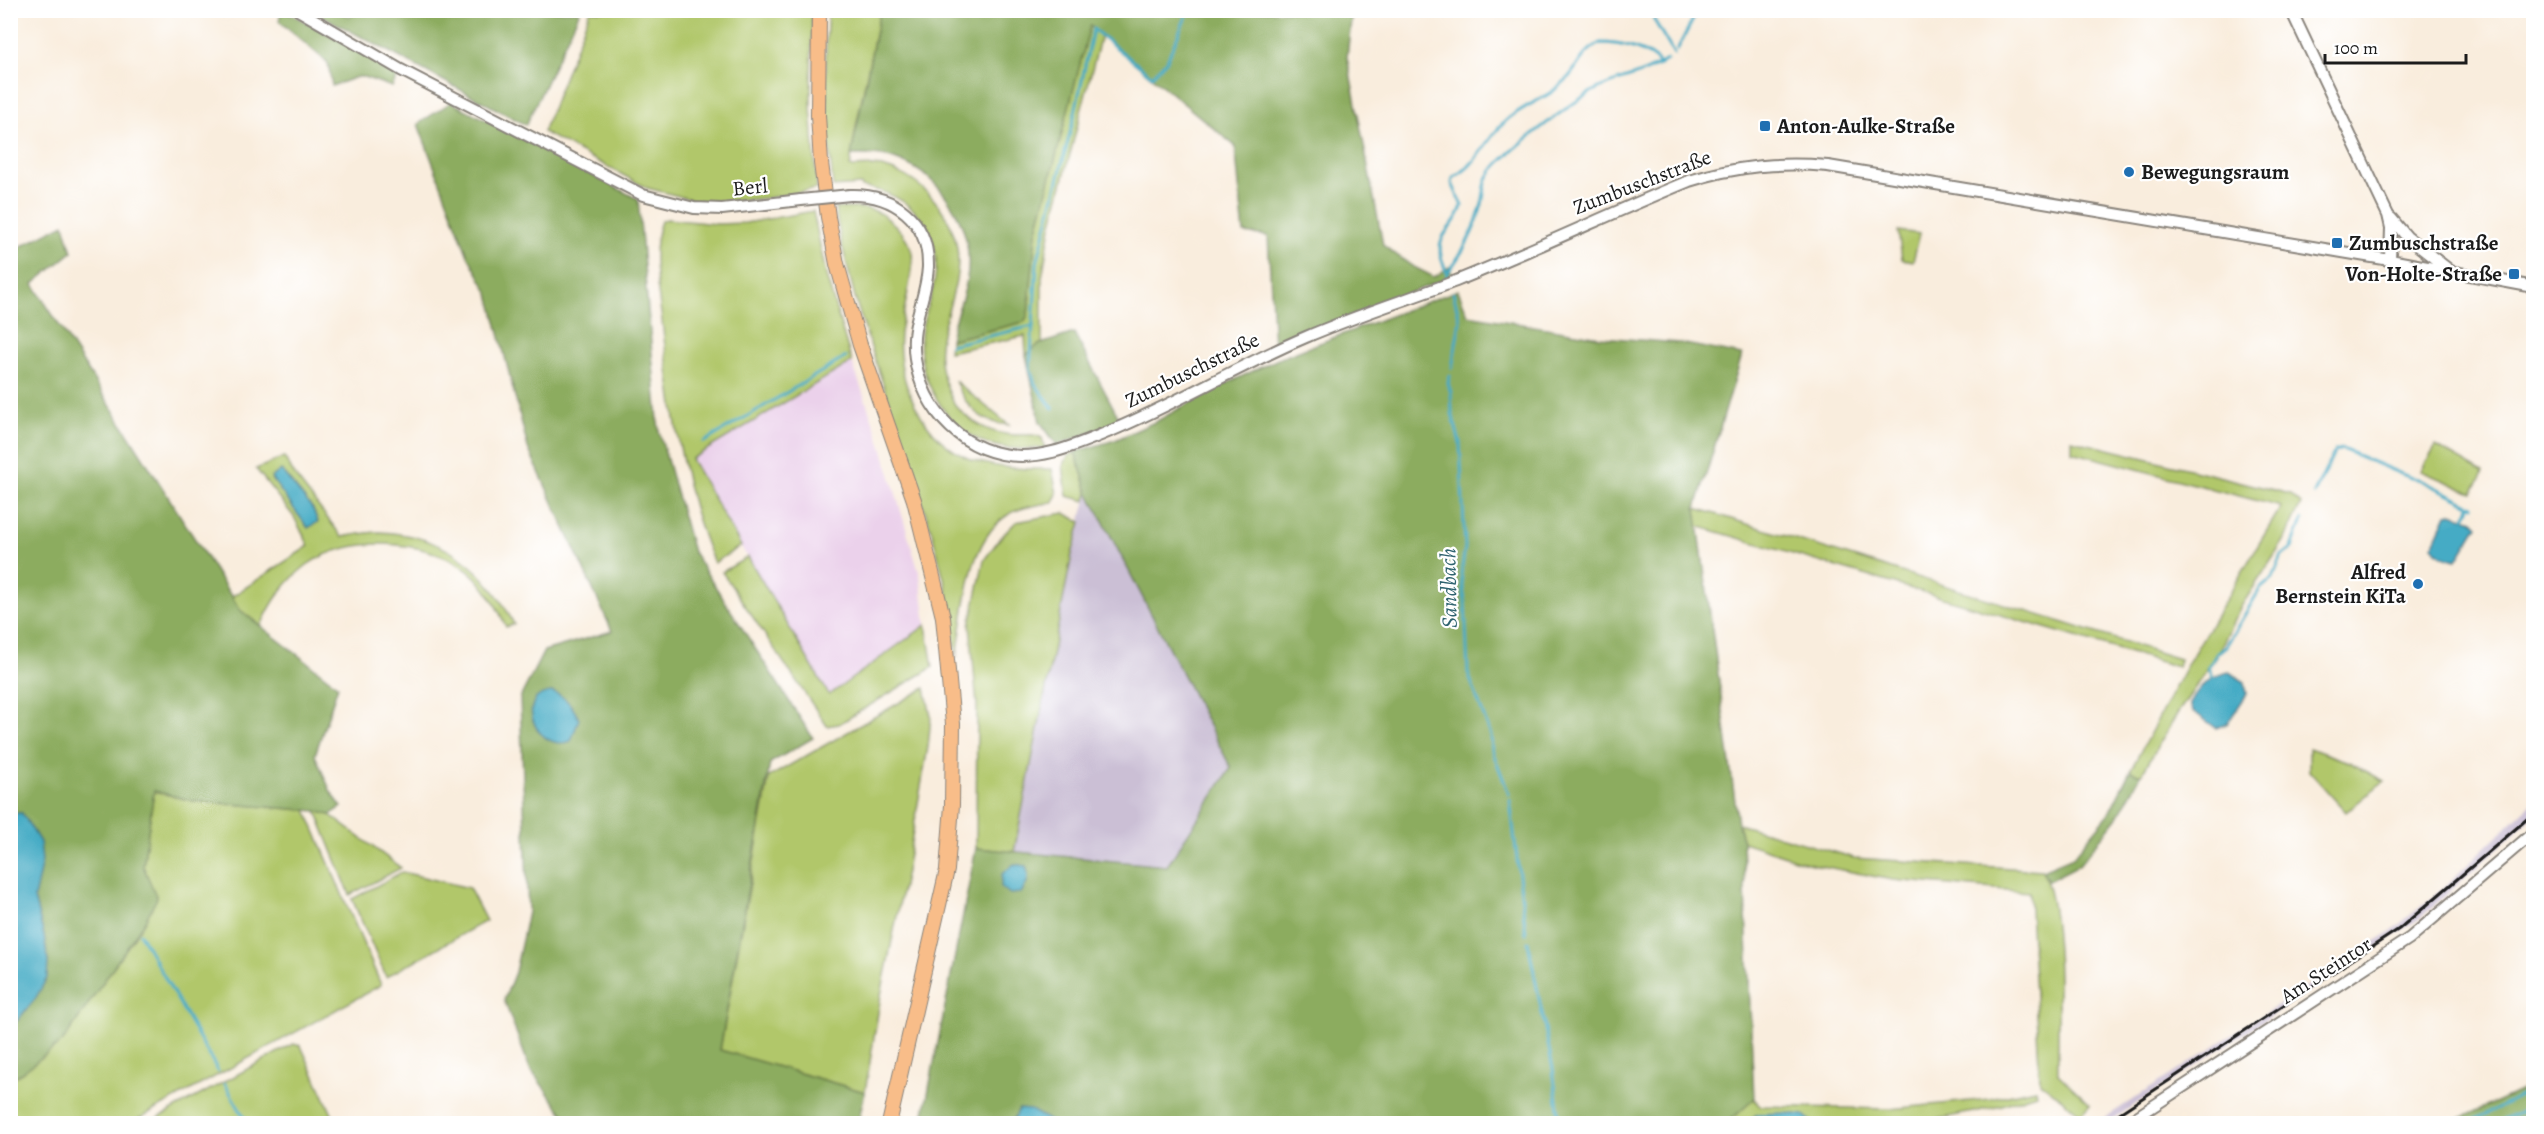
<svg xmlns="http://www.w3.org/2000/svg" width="2544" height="1134" font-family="Alegreya,serif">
  <rect width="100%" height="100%" fill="#fff"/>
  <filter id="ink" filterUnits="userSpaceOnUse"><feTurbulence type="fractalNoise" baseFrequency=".0167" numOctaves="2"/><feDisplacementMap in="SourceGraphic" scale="12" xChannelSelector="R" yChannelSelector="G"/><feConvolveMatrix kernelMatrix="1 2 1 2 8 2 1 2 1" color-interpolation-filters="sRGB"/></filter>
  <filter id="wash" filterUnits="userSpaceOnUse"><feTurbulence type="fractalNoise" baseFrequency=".008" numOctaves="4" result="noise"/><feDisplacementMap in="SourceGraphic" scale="24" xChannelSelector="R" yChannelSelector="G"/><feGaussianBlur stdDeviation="1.35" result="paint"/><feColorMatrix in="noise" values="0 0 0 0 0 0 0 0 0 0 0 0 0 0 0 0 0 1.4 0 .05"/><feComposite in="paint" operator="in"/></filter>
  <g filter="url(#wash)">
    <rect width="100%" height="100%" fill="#f9eddd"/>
    <path fill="#ebd1eb" d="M852,362l31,88 37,126 6,49 -97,70 -139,-235z"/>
    <g fill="#cbbfd5">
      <path d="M1088,492l144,276 -65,98 -153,-14 58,-298z"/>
      <path d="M2533,802v15l-114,102 -312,204h-10l294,-192 50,-41z"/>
    </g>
    <g fill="#b1c76b" stroke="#667244" stroke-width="1.5" fill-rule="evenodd">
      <path d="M590,11h222l-1,96 6,82 -49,9 -45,4 -29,-2 -47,-12 -104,-56z"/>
      <path d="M828,11h52l-24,116 -6,40c11,0 23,-2 32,0 47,12 82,59 75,107 -6,43 -30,71 -9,115 2,6 4,12 8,17 16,18 35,28 59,29 11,0 17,-2 27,3l3,10c-20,1 -40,2 -59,-5 -39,-15 -70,-65 -65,-107 1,-19 11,-38 14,-58 7,-50 -24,-84 -73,-91l-1,-2 -28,2c-5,-58 -10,-118 -5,-176z"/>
      <path d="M1089,26l12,9 -50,192 -9,50v66l-16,12 -1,-19 -76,16 1,-12 74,-18 12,-89z"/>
      <path d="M835,208c11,1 22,-1 33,1 18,3 40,26 44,43 3,17 -10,62 -12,82 -4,48 24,106 70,125 27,10 54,10 82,10l5,25 -4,8c-12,3 -28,4 -40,10 -47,23 -48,100 -56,145l-10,-67 -16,-61 -74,-224 -17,-68z"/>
      <path d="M813,211l14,68 25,83 -161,97 50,87 -27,17c-32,-71 -43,-165 -52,-242 -4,-33 -13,-69 -1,-100l6,-2 50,5 28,-1z"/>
      <path d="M1898,231l22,3 -7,27 -11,-2z"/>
      <path d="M955,381l54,44c-29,-2 -43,-18 -54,-44z"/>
      <path d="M2072,440l218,54 11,10 -17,37 -44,67 -23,47 -40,59 -36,61 -11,-4 59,-110 92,-154 -209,-55z"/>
      <path d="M2436,446l47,27 -11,20 -51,-22z"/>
      <path d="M1075,452l13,40 -2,9 -19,-5 -4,-30 5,-10z"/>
      <path d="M284,457l11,19 47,61c12,-2 25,-5 37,-5 64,2 108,37 135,92l-8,3c-7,-17 -16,-33 -28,-47 -38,-41 -126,-48 -171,-15 -22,17 -35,36 -46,61l-21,-16 -9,-13 78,-51 -15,-29 -38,-48zM281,470l32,39 5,14z"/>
      <path d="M1696,508l484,151 -2,8 -481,-141z"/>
      <path d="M1064,513l17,9 -9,32 -58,298 -38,-4 1,-142 -7,-81 14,-65 16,-22 16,-16z"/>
      <path d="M748,557l81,138 97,-70 7,42 -94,57 -12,2 -105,-154z"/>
      <path d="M925,688l6,28 -3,31 -22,124 -25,124 -16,97 -145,-42 49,-273z"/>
      <path d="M2309,748l40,14 35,19 -38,31 -37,-41z"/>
      <path d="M154,791l39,10 113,9 75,175 -250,138 -120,1v-45l12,-7 120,-206z"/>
      <path d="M316,811l14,4 71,53 -51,27z"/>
      <path d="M1738,824l116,34 188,12c22,47 15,150 16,204l32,30 -9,10 -41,-32 -11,-190 -137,-12 -85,-17 -64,-21z"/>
      <path d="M402,872l67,16 17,33 -100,56 -34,-78z"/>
      <path d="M293,1044l8,2 35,77h-187z"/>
      <path d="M2035,1089l1,5 -43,14 -69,14 -198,2 28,-25 7,7 129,3 100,-10z"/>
    </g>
    <g fill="#8cac5f" stroke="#54643e" stroke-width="1.5">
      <path d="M281,11h5l113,62 -7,14 -28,-10h-7l-25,9 -4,-23 -49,-42z"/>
      <path d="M363,11v-1l217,1 -54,114 -213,-114h21l16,5z"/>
      <path d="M880,11h472l-5,46 36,188 29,21 22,11 15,-10 4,9 -179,71 -6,-111 -24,-3 -9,-87 -145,-120 -54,207 -8,82 -4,7 -74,18c3,-22 14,-40 17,-62 8,-50 -23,-101 -70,-118 -14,-6 -30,-5 -46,-5z"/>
      <path d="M451,102l187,97 21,232 34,121 120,186 -43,25 -50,287 145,42 -7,31h-288l-40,-54 -26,-69 11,-28 13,-60 -8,-214 24,-47 68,-20 -84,-183 -39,-154 -21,-38 -50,-132z"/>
      <path d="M64,224l8,28 -39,32 207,326 98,76 -23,69 16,37 11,15 -12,8 -14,-4 -123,-10 -39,-10 -11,75 14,32 -12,23 -82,120 -40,31 -12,7v-51l24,-29 13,-37 -4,-26 -10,-38 -12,-85h-11l-1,-568 4,5z"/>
      <path d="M1458,290l10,25 132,22 80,6 62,12 -46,153 42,316 5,18 11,257 -28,25h-672l-12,-8 -23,-7 -7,14 -90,1 54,-276 191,18 64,-98 -143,-276 -13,-40 40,-12 44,-20 46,-26 73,-35z"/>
      <path d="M1074,333l47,89 -64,23 -17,-23 -14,-67 12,-10z"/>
      <path d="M2130,771l11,4 -24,43 -38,47 -31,16 -6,-11 31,-13 35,-42z"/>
      <path d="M2533,1085v38h-83z"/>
    </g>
    <g fill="#45abc5" stroke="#306470" stroke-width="1.5">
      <path d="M281,470l32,39 5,13 -10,6 -37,-50z"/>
      <path d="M2452,513l21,7 5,5 -21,35c-11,-2 -19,-5 -24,-15l14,-31z"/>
      <path d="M2229,672l16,10 2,12 -20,30 -11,4 -23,-17 -3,-8c9,-17 20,-27 39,-31z"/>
      <path d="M552,692c14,4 21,15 27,27l-8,22c-35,13 -58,-47 -19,-49z"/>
      <path d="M11,813h11l18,29 2,19 -8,37 10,38 4,26 -1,16 -12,21 -24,29z"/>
      <path d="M1014,864l12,2c4,12 2,17 -5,27l-11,1 -9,-7 1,-13z"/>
      <path d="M1019,1109l12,1 23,13h-42z"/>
      <path d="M1785,1113l19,2 8,8h-59l-1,-5 5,-4z"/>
    </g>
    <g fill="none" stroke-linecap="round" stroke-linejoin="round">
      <g stroke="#45abc5" stroke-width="3">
        <path d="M1654,10v10l20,34"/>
        <path d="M1677,50l21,-40"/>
        <path d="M1447,273c-19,-41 6,-38 15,-67l-10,-23 1,-5c6,-4 13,-8 18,-14 13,-15 22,-33 38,-46 19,-15 41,-21 57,-38 14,-15 15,-27 34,-37 20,0 48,6 61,22"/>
        <path d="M1447,278v-5c16,-20 28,-43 35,-69 2,-8 2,-19 6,-27 8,-18 91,-80 111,-89 23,-10 47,-14 68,-28"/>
        <path d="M950,345l83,-19"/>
        <path d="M1452,368l8,-48 -7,-27"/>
        <path d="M1450,376l-2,7 3,10 1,20 8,30 5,104 -4,27 4,27 3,72 23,63 1,14 17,44"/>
        <path d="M1053,408l-18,-24 -5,-16 7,-105 37,-146 19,-88 59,47 15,-16 22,-50"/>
        <path d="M704,442l142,-85"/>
        <path d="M2314,494l21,-43 7,-2 69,29 7,1 56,27"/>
        <path d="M2465,517l5,-11"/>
        <path d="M2212,678l-4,-10 9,-15 9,-7 34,-57 13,-11 9,-22 10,-8 10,-28"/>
        <path d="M1510,800l16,134"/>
        <path d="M140,934l78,137"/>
        <path d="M1528,942l25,127 7,55"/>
        <path d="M225,1084l23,40"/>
        <path d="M2466,1124l68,-35"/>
        <path d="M2496,1124l38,-19"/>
      </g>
    </g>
  </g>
  <g filter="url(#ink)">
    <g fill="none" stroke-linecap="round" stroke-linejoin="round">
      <defs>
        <g id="minor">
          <path d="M298,10l103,60 242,125 51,13 28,1 79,-9"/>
          <path d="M2291,10l97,205 3,13 -1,32"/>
          <path d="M850,195c44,-1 79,25 78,72 -1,24 -12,46 -14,70 -3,54 35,107 88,117 39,8 76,-10 111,-24 66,-28 127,-65 193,-93 49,-21 100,-37 150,-56 78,-31 155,-68 233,-100 49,-15 88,-19 139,-15l562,94 144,27"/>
          <path d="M2391,218l16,19 41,32"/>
          <path d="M2126,1124l284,-186 124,-106"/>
        </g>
        <path id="major" d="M819,10l-1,105 3,48 7,54 9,47 23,81 54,155 29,117 10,107 -1,81 -5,65 -58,254"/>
      </defs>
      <use href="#minor" stroke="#8a847c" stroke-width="14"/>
      <use href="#major" stroke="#8a847c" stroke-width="16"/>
      <use href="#minor" stroke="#fff" stroke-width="10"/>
      <use href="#major" stroke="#f8bd89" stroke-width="14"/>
      <path stroke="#1c1c1c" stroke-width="3" d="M2103,1124l296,-195 135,-116"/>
      <defs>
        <path id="minor-bridge" d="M801,200l49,-5"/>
      </defs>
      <use href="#minor-bridge" stroke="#8a847c" stroke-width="14" stroke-linecap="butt"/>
      <use href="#minor-bridge" stroke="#fff" stroke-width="10"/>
    </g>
  </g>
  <g fill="#1f6fb2" stroke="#fff" stroke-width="2">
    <rect x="1759" y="120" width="12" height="12" rx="3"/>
    <circle cx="2129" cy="172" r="6"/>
    <rect x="2331" y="237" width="12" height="12" rx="3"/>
    <rect x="2508" y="268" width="12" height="12" rx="3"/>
    <circle cx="2418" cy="584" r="6"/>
  </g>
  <g text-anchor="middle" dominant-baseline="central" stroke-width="4.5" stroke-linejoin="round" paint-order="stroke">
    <g font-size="21" font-weight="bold" fill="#1c1c1c" stroke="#fff" text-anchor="start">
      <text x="1777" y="126">Anton-Aulke-Straße</text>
      <text x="2141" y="172">Bewegungsraum</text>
      <text x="2349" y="243">Zumbuschstraße</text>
      <text x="2502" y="274" text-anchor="end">Von-Holte-Straße</text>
      <text x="2406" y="572" text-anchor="end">Alfred<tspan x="2406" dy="24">Bernstein KiTa</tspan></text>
    </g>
    <g font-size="21" fill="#1c1c1c" stroke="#fff">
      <text transform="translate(1642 182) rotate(-21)">Zumbuschstraße</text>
      <text transform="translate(750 187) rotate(-6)">Berl</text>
      <text transform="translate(1192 370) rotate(-26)">Zumbuschstraße</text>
      <text transform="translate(2326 970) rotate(-33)">Am Steintor</text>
    </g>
    <g font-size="22" font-style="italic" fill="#306470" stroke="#fff">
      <text transform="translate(1449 588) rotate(-91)">Sandbach</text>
    </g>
  </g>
  <rect width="2544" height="1134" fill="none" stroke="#fff" stroke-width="36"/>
  <path d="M2325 54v9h141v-9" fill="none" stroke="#1c1c1c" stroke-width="3"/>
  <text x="2334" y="54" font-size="18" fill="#1c1c1c" stroke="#ffffff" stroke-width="4.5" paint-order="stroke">100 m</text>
</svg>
